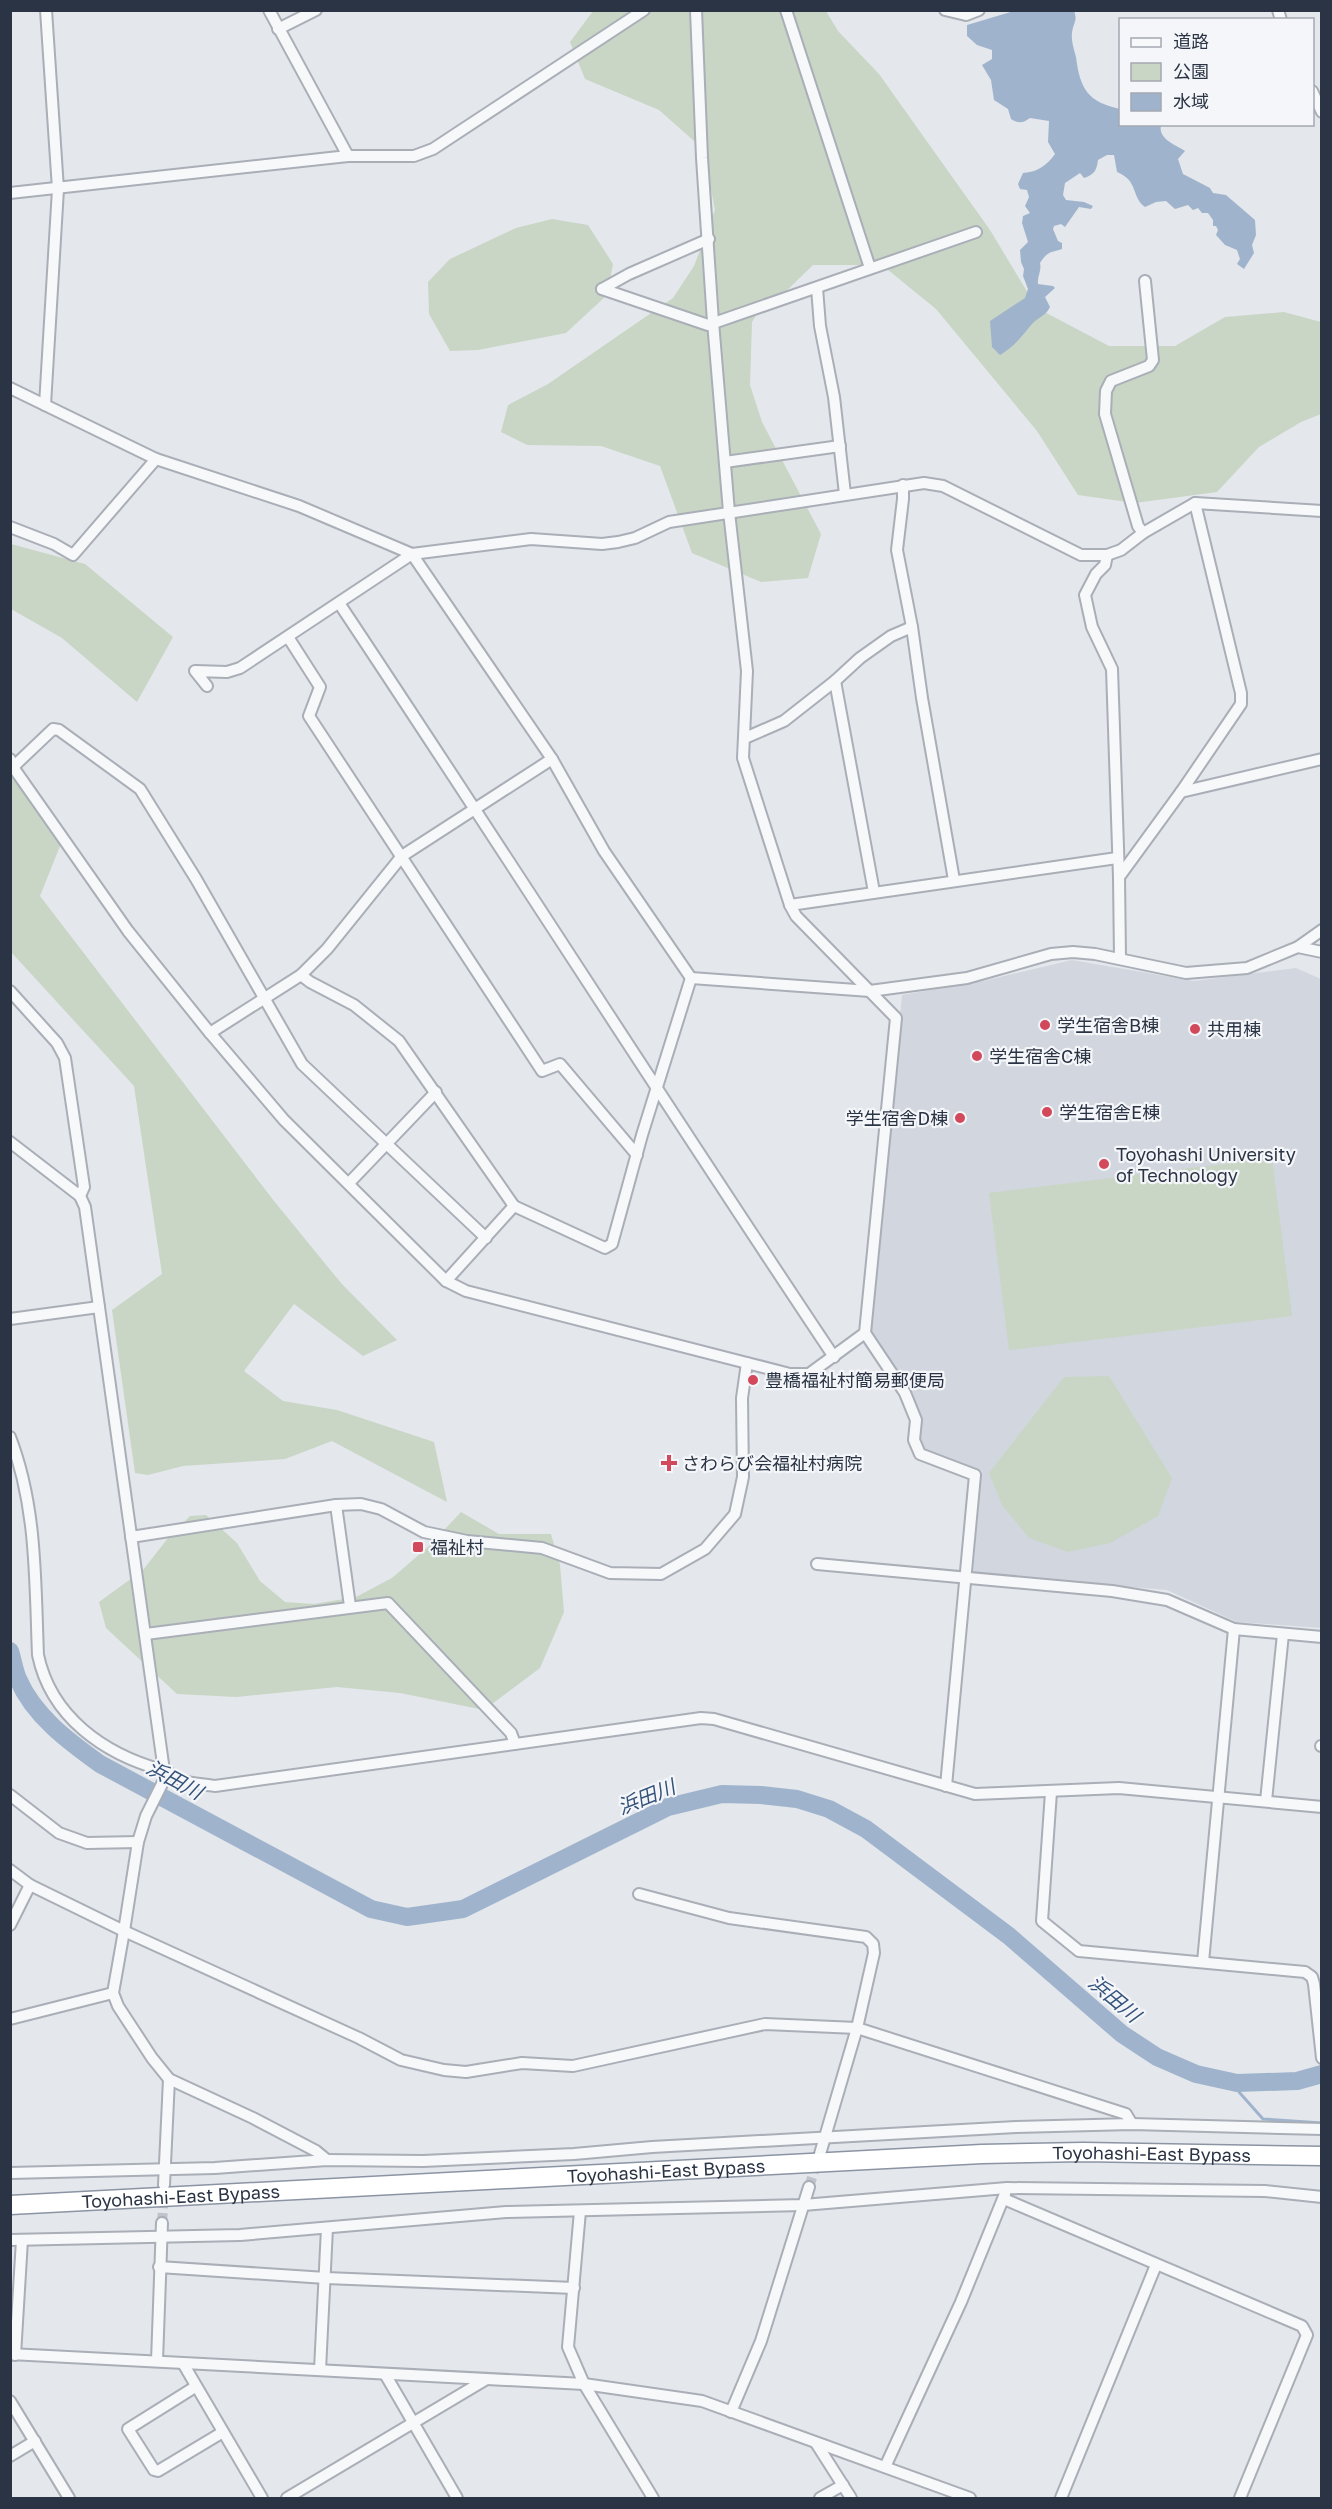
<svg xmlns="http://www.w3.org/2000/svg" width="1332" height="2509" font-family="'Golos Text','Noto Sans JP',sans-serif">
  <rect width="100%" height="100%" fill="#e4e7ec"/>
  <path fill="#d2d6de" d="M1072,960l122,21 102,-13 25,11v649l-84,-6 -70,-32 -194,-16 9,-103 -57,-22 -6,-14 1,-18 -8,-25 -42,-59 32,-338 81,-14z"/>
  <g fill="#c9d6c5">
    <path d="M593,11h233l12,20 41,43 64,90 47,66 47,78 72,38h66l50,-29 59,-5 37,10v92l-20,8 -42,25 -42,45 -82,11 -57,-8 -41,-64 -101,-122 -54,-44h-69l-36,35 -15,6 -10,16 -2,63 12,37 59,112 -13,44 -47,4 -69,-29 -32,-87 -59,-20 -74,-1 -26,-13 7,-27 40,-21 125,-86 21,-32 21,-56 -12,-61 -44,-39 -74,-31 -15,-37z"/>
    <path d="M552,219l36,6 25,39 -6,31 -41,38 -88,17 -28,1 -21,-37 -1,-32 22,-23 66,-31z"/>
    <path d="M11,544l74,20 88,73 -36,65 -75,-64 -51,-29z"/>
    <path d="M10,770l52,71 -22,55 234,305 67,82 56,57 -34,16 -69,-52 -50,67 39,30 54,9 97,32 13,60 -115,-61 -47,18 -102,7 -35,9 -13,-2 -23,-163 50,-36 -28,-188 -123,-134z"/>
    <path d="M1272,1158l20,158 -283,34 -20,-157z"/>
    <path d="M1109,1376l63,102 -14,38 -48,27 -42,9 -39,-14 -27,-33 -13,-32 75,-96z"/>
    <path d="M461,1512l38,22h52l9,31 4,47 -24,56 -56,42 -84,-17 -63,-6 -101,10 -59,-3 -71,-66 -7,-26 44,-32 25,-32 22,-22 16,-1 31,28 23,38 25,21 29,2 42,-7 36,-19 37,-32z"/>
  </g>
  <path fill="#9fb4cc" d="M1014,11h60c4,10 -1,12 -2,22 -1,7 2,17 4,24 4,32 12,45 44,52v15l41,1c-3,14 13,19 24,26l-7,8 5,15 27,14 3,5 13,2 29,25 1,15 -4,10 2,8 -10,16 -7,-5 3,-5 -3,-9 -12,-5 -9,-10 2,-5 -2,-4h-3v-6l-5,-7h-6l-4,-5 -5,2 -5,-5 -13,4 -9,-8 -10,1 -11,5c-14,-10 -6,-26 -28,-35l-3,-17h-7l-9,5c-1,10 -4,15 -14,18l-4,-5 -15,10 -2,12 3,5 18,2 9,4 -2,3 -12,-2 -14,20 -4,-3 -7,2 -1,3 5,12 4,2v6c-13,4 -15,3 -22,14 2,8 -3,13 -2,21l15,2 2,2 -10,9 5,10c-4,9 -12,10 -18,17 -12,14 -16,21 -32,31l-8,-8 -2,-26 35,-23 3,-9 -5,-13 1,-7 -3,-7 -1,-12 8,-8 -6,-19 1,-7 7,-3 -5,-7 4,-9 -2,-7 -7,-1 -2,-5 5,-11c15,-1 24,-8 32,-19l-7,-12 1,-21 -19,-3c-7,5 -11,6 -19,1l-3,-10 -14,-9 -3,-20 -9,-15 10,-6v-9l-15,-5 -10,-9v-11z"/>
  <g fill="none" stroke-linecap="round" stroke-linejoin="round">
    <path stroke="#9fb4cc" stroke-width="3" d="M1237,2083l2,9 24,27 59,4"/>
    <path stroke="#9fb4cc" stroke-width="18" d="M10,1651c3,9 4,19 8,28 16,37 50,62 82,85l271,145 36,8 56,-8 205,-102 54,-13 39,1 36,4 32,10 37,20 143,107 113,98 35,23 39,17 41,9 60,-2 25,-7"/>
    <g stroke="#bfc3cb" stroke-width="10" stroke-dasharray="10 5" stroke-linecap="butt">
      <path d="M809,2187l9,-28"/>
      <path d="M162,2223l2,-29"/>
    </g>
    <defs>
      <g id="street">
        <path d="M269,10l79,146"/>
        <path d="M786,10l84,258"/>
        <path d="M945,10l21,5 13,-5"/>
        <path d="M1278,10l3,10"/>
        <path d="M278,29l38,-19"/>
        <path d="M1312,91l10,21"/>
        <path d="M10,193l338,-37h66l19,-7 211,-139"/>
        <path d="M817,288l3,38 14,71 11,97"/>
        <path d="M602,289l106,36 268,-93"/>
        <path d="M602,289l27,-15 80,-35"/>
        <path d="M10,388l146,71 143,47 113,48 119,-15 71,5 16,-2 17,-4 34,-16 255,-39 19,3 138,69h26l14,-5 22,-17 52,-30 127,8"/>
        <path d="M45,405l13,-216 -12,-179"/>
        <path d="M725,462l115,-16"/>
        <path d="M903,485v14l-6,51 15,77 10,71 32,182"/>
        <path d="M10,527l44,17 19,11 83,-96"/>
        <path d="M1143,533l-5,-7 -33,-112 1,-23 5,-10 38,-15 4,-6 -8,-79"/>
        <path d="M1107,555l-2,10 -9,9 -11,21 7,32 20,42 7,208"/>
        <path d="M339,603c167,251 328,504 495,754"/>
        <path d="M288,637l32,50 -11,29 233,355 18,-7 77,91"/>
        <path d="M835,681l39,211"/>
        <path d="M207,686l-12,-15 32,1 13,-4 172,-114 140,205 52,92 87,127 179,13 97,-13 84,-24 22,-2 22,2 91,19 61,-5 51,-21 24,5"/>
        <path d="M745,738l39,-17 51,-40 25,-23 31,-22 21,-9"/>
        <path d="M10,759l3,8 115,164 82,102 74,87 162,161 20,10 281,72"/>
        <path d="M13,767l40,-38 6,1 81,59 56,90 106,185 184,174"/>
        <path d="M1181,792l60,-88v-11l-46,-190"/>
        <path d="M790,905l327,-47"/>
        <path d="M1298,947l24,-17"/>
        <path d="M1120,958l-1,-81 62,-85 141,-33"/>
        <path d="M301,975l9,7 44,23 45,36 115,165 91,42 7,-4 30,-109 49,-157"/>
        <path d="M10,991l47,52 8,15 19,129 -4,9"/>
        <path d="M210,1033l91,-58 26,-26 75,-93 150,-97"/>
        <path d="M10,1142l70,54 5,11 80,571 -19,38 -8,26 -14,89 -94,-46 -20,-15"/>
        <path d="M349,1183l87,-91"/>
        <path d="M446,1281l68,-75"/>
        <path d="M10,1319l89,-12"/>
        <path d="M865,1333l40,60 11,27 -2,20 6,14 55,21 -29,311"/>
        <path d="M10,1437c27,70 25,144 28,218 13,62 66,99 124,115 8,2 14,8 21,11 9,3 22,3 32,5l486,-68 13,1 261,75 144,-6 203,19"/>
        <path d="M336,1505l14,101"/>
        <path d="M131,1537l205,-32 25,-1 20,5 43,23 43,9 75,7 68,25 51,1 44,-25 30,-35 8,-37 -1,-79 5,-35 43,11h19l56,-41 31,-315 -100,-102 -6,-11 -47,-147 4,-87 -18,-159 -16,-190 -11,-164 -6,-148"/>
        <path d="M817,1564l295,27 55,9 67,29 88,8"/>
        <path d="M146,1634l242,-31 123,130 4,11"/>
        <path d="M1321,1746h1"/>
        <path d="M1051,1792l-9,129 37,30 226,21 7,5 2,7 8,74"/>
        <path d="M10,1795l49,38 28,10 51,-1"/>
        <path d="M1266,1801l17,-167"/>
        <path d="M639,1894l90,24 137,19 7,7 1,9 -17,75 -37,126"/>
        <path d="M10,1925l20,-40"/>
        <path d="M1203,1962l31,-333"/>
        <path d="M10,2019l103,-26"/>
        <path d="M327,2160l-11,-9 -63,-33 -84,-39 -17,-21 -34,-52 -5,-13 11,-62 235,107 42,22 43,10 22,2 56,-9 51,3 192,-42 92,4 269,86 6,10"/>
        <path d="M10,2173l205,-5 112,-8 96,1 151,-7 78,-7 364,-20 116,-3 190,5"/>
        <path d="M164,2185l5,-106"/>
        <path d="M1004,2199l298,127 5,9 -67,163"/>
        <path d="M580,2211l-12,136 16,37 69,114"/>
        <path d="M10,2240l230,-5 266,-23 297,-7 204,-17 258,3 57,6"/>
        <path d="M159,2267l167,11 248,10"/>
        <path d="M10,2354l574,30 118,17 268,97"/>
        <path d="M15,2355l7,-115"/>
        <path d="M157,2361l5,-138"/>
        <path d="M184,2365l78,133"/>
        <path d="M320,2370l7,-142"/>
        <path d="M385,2374l72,124"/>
        <path d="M195,2387l-67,42 26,41 4,1 65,-39"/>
        <path d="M10,2401l59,97"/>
        <path d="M731,2412l30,-71 48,-154"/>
        <path d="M816,2443l35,55"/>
        <path d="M10,2456l25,-15"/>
        <path d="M885,2467l76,-165 44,-108"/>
        <path d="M287,2498l198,-118"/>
        <path d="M820,2498l23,-13"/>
        <path d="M1061,2498l95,-233"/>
      </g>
      <g id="highway">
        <path id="s1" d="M10,2205l972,-51 101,-2 239,4"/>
      </g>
    </defs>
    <use href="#street" stroke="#a9aeb7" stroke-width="14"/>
    <use href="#highway" stroke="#8b94a3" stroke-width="21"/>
    <use href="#street" stroke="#f7f8fa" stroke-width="10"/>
    <use href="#highway" stroke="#fff" stroke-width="18"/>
  </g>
  <g fill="#d1495b" stroke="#f4f6f9" stroke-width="2">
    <circle cx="1045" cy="1025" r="6"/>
    <circle cx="1195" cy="1029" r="6"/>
    <circle cx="977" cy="1056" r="6"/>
    <circle cx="1047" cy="1112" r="6"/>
    <circle cx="960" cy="1118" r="6"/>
    <circle cx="1104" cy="1164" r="6"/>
    <circle cx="753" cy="1380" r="6"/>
    <path d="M666 1454h6v6h6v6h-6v6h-6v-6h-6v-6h6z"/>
    <rect x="412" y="1541" width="12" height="12" rx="3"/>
  </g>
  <g text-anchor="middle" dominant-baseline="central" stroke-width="4.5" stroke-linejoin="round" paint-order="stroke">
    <g font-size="18" fill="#2b3445" stroke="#f4f6f9" text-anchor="start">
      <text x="1057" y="1025">学生宿舎B棟</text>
      <text x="1207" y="1029">共用棟</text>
      <text x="989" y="1056">学生宿舎C棟</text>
      <text x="1059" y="1112">学生宿舎E棟</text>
      <text x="948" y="1118" text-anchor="end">学生宿舎D棟</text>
      <text x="1116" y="1154">Toyohashi University<tspan x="1116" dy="21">of Technology</tspan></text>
      <text x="765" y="1380">豊橋福祉村簡易郵便局</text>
      <text x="682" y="1463">さわらび会福祉村病院</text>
      <text x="430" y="1547">福祉村</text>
    </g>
    <g font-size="18" fill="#2b3445" stroke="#f4f6f9">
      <text stroke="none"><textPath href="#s1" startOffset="1143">Toyohashi-East Bypass</textPath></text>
      <text stroke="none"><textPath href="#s1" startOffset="657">Toyohashi-East Bypass</textPath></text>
      <text stroke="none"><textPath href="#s1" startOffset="171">Toyohashi-East Bypass</textPath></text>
    </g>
    <g font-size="20" font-style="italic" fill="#34527a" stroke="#f4f6f9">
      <text transform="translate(175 1779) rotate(28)">浜田川</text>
      <text transform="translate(646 1796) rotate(-22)">浜田川</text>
      <text transform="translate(1115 1998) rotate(40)">浜田川</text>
    </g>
  </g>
  <rect width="1332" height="2509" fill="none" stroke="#2b3445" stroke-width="24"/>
  <rect x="1119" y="18" width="195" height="108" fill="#f4f6f9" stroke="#a4a8b1" stroke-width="1.5"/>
  <rect x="1131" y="38" width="30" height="9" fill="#f7f8fa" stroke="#a4a8b1" stroke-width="1.5"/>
  <text x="1173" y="48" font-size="18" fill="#2b3445">道路</text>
  <rect x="1131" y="63" width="30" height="18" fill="#c9d6c5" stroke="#a4a8b1" stroke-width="1.5"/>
  <text x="1173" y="78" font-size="18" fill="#2b3445">公園</text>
  <rect x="1131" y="93" width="30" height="18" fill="#9fb4cc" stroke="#a4a8b1" stroke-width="1.5"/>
  <text x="1173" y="108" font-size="18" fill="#2b3445">水域</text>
</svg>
